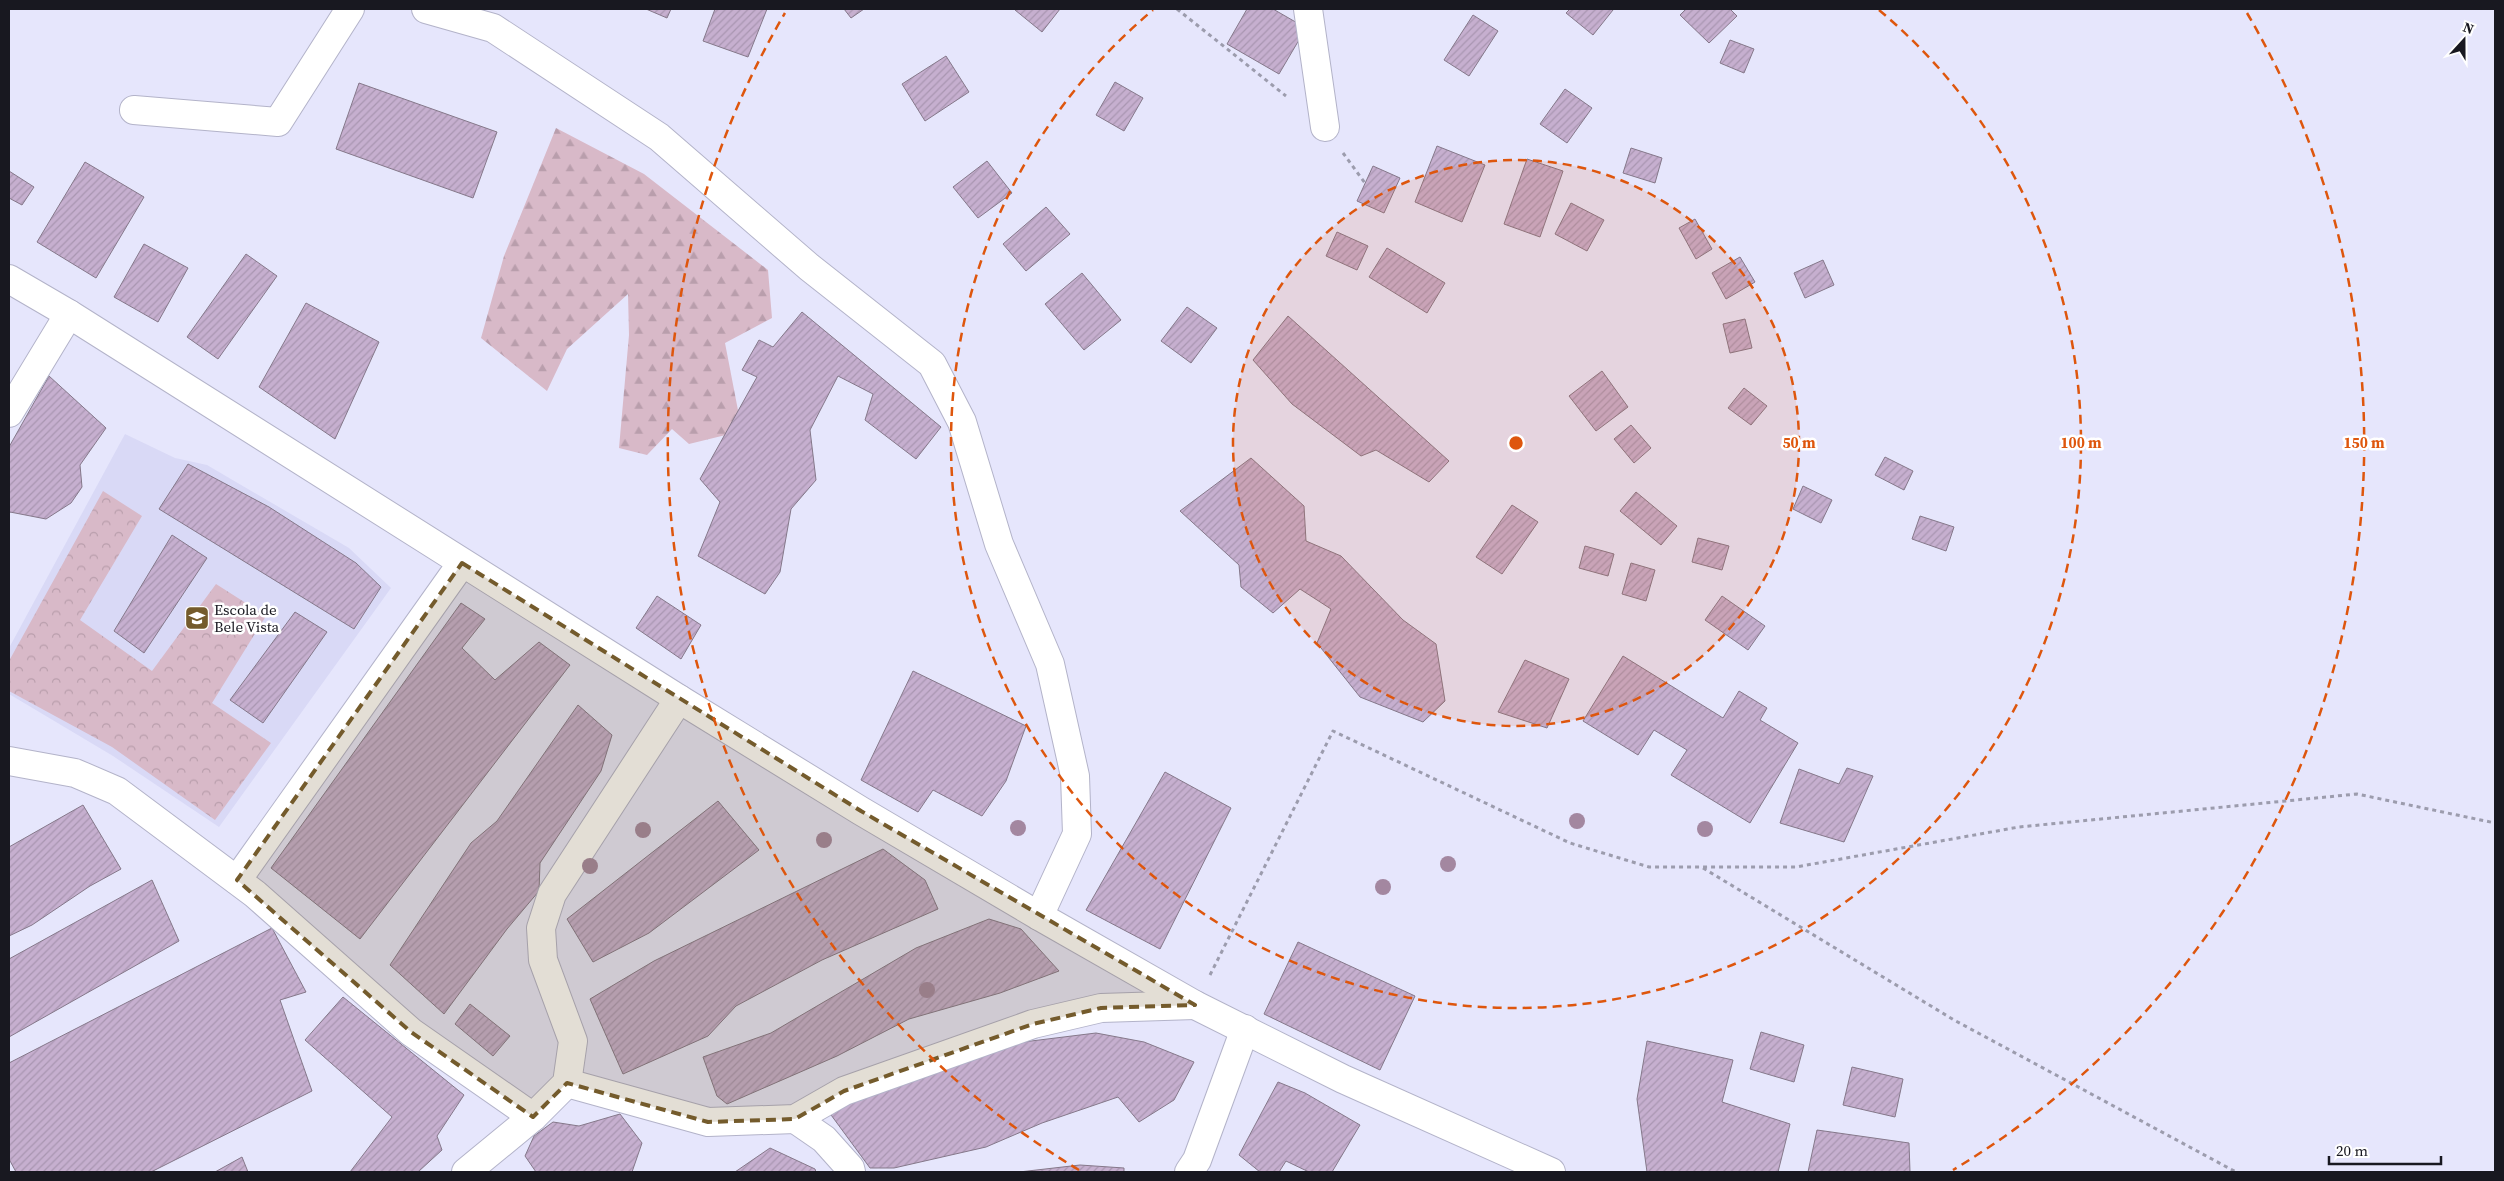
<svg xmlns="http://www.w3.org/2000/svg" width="2504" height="1181" font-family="'Source Serif 4',serif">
  <defs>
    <pattern id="forest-firs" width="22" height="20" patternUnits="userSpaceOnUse" patternTransform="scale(1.25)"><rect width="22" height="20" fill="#d8b9c8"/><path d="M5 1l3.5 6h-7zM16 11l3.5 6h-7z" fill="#b99eac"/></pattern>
    <pattern id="park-crowns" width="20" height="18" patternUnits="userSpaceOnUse" patternTransform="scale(1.25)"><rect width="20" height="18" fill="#d8b9c8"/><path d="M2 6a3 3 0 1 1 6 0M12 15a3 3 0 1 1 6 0" fill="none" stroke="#b99eac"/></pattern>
    <pattern id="building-hatch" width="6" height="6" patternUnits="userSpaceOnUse" patternTransform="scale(1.25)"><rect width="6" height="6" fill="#c6afcf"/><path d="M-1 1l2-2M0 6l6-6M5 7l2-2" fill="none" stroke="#a996b1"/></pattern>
  </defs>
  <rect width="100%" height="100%" fill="#e6e6fc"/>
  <path fill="#d9d9f6" d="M125,434l50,24 32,7 142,83 42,40 -172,239 -106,-71 -104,-62v-46z"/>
  <path fill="url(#forest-firs)" d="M556,128l88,46 124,96 4,48 -47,25 17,88 -53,13 -17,-15 -25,26 -28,-7 10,-113 -1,-41 -61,55 -20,42 -66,-53 23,-82z"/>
  <path fill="url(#park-crowns)" d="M103,491l39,25 -62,104 72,51 64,-87 50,32 -54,87 59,40 -56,77 -103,-73 -103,-56v-30z"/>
  <g fill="url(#building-hatch)" stroke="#85788a">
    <path d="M646,9h25l-4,9z"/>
    <path d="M715,9h52l-19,48 -45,-16z"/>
    <path d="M844,9h20l-13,9z"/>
    <path d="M1016,9h44l-18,23 -27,-22z"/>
    <path d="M1247,9h26l33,19 -27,46 -52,-30z"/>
    <path d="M1570,9h41l2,1 -20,25 -27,-22z"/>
    <path d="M1686,9h44l7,7 -28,27 -29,-28z"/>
    <path d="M1473,15l25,16 -29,45 -25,-16z"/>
    <path d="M1730,40l24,9 -10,24 -24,-10z"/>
    <path d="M946,56l23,36 -44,29 -23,-37z"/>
    <path d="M1115,82l28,16 -19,33 -28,-16z"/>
    <path d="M359,83l138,49 -24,66 -137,-49z"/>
    <path d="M1565,89l27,19 -25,35 -27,-19z"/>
    <path d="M1437,146l48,19 -23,57 -47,-20z"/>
    <path d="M1631,148l31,10 -7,25 -32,-10z"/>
    <path d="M1527,159l36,12 -23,66 -36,-13z"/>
    <path d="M987,161l25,32 -34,25 -25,-31z"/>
    <path d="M85,162l59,35 -48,81 -59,-36z"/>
    <path d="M1373,166l27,12 -16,35 -27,-12z"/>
    <path d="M9,171l25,16 -12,18 -13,-7z"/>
    <path d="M1571,203l33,17 -17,31 -32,-17z"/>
    <path d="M1046,207l24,27 -44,37 -23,-27z"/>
    <path d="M1695,219l17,30 -16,10 -17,-31z"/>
    <path d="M1337,232l31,14 -11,24 -31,-14z"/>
    <path d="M144,244l44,24 -30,54 -44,-25z"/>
    <path d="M1387,248l58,35 -18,30 -58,-36z"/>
    <path d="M246,254l31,22 -59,83 -31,-22z"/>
    <path d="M1740,257l15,25 -29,17 -14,-26z"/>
    <path d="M1823,260l11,25 -29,13 -11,-25z"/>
    <path d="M1082,273l39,47 -37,30 -39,-46z"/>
    <path d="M306,303l73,39 -44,97 -76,-52z"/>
    <path d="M1187,307l30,21 -26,35 -30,-22z"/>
    <path d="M802,312l139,115 -25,32 -51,-39 8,-26 -35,-18 -28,54 6,50 -25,29 -11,63 -15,22 -67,-38 22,-54 -20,-23 57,-102 -15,-7 17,-30 14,7z"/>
    <path d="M1288,316l161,145 -20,21 -53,-32 -15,6 -69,-52 -39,-44z"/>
    <path d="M1745,319l7,29 -22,5 -7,-29z"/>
    <path d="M1602,371l26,36 -32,24 -27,-35z"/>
    <path d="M49,376l57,52 -26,37 2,22 -11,16 -25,16 -36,-7 -1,3v-68z"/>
    <path d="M1744,388l23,18 -16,19 -23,-17z"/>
    <path d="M1631,425l20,23 -17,15 -20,-24z"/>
    <path d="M1885,457l28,14 -9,19 -29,-15z"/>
    <path d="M1251,458l53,48 2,35 35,15 62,64 33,24 9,57 -22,21 -63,-25 -43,-54 14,-34 -31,-20 -27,24 -32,-26 -2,-22 -59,-54z"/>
    <path d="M188,464l81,43 87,56 25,24 -27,42 -195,-120z"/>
    <path d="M1803,486l29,14 -11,23 -28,-14z"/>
    <path d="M1636,492l41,34 -16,19 -41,-34z"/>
    <path d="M1512,505l26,17 -36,52 -26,-17z"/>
    <path d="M1920,516l34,11 -8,24 -34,-12z"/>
    <path d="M172,535l35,23 -63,95 -30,-22z"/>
    <path d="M1698,538l31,8 -7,24 -30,-8z"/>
    <path d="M1585,546l29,8 -6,22 -29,-8z"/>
    <path d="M1631,563l24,7 -9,31 -24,-7z"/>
    <path d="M657,596l44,29 -20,34 -45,-31z"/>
    <path d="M1722,596l43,30 -17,24 -43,-30z"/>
    <path d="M461,603l24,16 -23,29 33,32 44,-38 31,23 -210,274 -89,-71z"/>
    <path d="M295,612l32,20 -64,91 -33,-23z"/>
    <path d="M1623,656l100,62 16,-27 28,17 -7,12 38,23 -48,80 -79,-48 16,-25 -33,-20 -16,25 -55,-34z"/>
    <path d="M1525,660l44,19 -22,49 -49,-16z"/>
    <path d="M913,671l113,55 -20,55 -24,35 -49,-26 -15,22 -57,-32z"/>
    <path d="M578,705l34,30 -11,36 -61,92 -1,28 -32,38 -63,85 -54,-49 81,-122 26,-22z"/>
    <path d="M1847,768l26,8 -29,66 -64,-19 19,-54 40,15z"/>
    <path d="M1165,772l66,36 -71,141 -74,-39z"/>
    <path d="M718,801l41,49 -110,83 -56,29 -26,-43z"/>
    <path d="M83,805l38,64 -31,17 -58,39 -23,11v-89z"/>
    <path d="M883,849l42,31 13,29 -116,51 -86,46 -28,30 -85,38 -33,-75 64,-38z"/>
    <path d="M152,880l27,61 -170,96v-78z"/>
    <path d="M989,919l32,10 38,42 -59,22 -91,26 -72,37 -110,48 -10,-8 -14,-39 68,-24 145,-85z"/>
    <path d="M272,928l34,64 -26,8 32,91 -161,81h-135l-7,-13v-96z"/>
    <path d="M1298,942l117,54 -35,74 -116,-56z"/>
    <path d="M343,997l121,98 -27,41 5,14 -24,22h-68l42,-55 -87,-77z"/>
    <path d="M470,1004l40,32 -17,20 -38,-32z"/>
    <path d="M1761,1032l43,13 -10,37 -44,-13z"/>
    <path d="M1096,1033l48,9 50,20 -20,38 -35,22 -21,-25 -76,26 -56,24 -92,21h-24l-47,-64 192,-61z"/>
    <path d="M1647,1041l86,19 -11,42 68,22 -12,48h-131l-10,-73z"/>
    <path d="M1852,1067l51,12 -8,38 -52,-12z"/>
    <path d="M1278,1082l27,11 55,32 -28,47h-23l-23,-11 -7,11h-19l-21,-17z"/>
    <path d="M620,1114l22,29 -10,29h-96l-11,-16 9,-20 19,-14 26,4z"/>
    <path d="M1817,1130l92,13 1,29h-102z"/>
    <path d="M770,1148l45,21 1,3h-81z"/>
    <path d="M242,1157l6,15h-33z"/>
    <path d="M1080,1165l44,3v4h-105z"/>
  </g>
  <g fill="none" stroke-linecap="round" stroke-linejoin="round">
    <defs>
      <g id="minor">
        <path d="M426,9l67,19 166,109 150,130 123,97 30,58 37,122 51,120 25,112 2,58 -38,82"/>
        <path d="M1308,9l17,118"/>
        <path d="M134,110l144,12 72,-113"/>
        <path d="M9,413l60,-99"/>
        <path d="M9,761l66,12 42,18 138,103 156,138 122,85"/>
        <path d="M237,880l225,-317"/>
        <path d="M567,1083l141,39 87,-3 49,-28 189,-67 68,-16 94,-3"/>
        <path d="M795,1119l29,20 26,29 1,4"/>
        <path d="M466,1172l67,-55 34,-34 6,-42 -30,-81 -2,-32 11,-34 127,-195"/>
        <path d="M1189,1172l8,-12 48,-131"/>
      </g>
      <path id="major" d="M9,279l60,35 610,385 182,112 178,105 156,89 148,74 208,93"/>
    </defs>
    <use href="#minor" stroke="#b3b3c9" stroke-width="30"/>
    <use href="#major" stroke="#b3b3c9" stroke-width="30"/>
    <g stroke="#9c9cad" stroke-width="3" stroke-dasharray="4 4" stroke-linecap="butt">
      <path d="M1177,9l109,87"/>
      <path d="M1343,153l22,30"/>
      <path d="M1703,868l251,152 282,152"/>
      <path d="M1210,975l123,-244 237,112 79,24h147l223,-40 338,-33 138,29"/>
    </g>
    <use href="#minor" stroke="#fff" stroke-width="28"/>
    <use href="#major" stroke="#fff" stroke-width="28"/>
  </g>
  <g fill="#a387a0">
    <circle cx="1577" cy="821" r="8"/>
    <circle cx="1018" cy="828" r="8"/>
    <circle cx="1705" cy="829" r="8"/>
    <circle cx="643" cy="830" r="8"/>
    <circle cx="824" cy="840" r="8"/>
    <circle cx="1448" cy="864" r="8"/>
    <circle cx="590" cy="866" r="8"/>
    <circle cx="1383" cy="887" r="8"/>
    <circle cx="927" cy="990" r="8"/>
  </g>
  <path fill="#745b2c" fill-opacity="0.2" stroke="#745b2c" stroke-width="4" stroke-dasharray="10 6" stroke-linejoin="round" d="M462,563l399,248 334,194 -94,3 -68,16 -189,67 -49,28 -87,3 -141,-39 -34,34 -122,-85 -174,-152z"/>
  <circle cx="1516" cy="443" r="283" fill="#de560d" fill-opacity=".12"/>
  <g fill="none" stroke="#de560d" stroke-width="2.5" stroke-dasharray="9 6">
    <circle cx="1516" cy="443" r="283"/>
    <path d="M1879 10A565 565 0 1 1 1153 10"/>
    <path d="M1079 1170A848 848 0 0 1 785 13M2247 13A848 848 0 0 1 1953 1170"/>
  </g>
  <defs>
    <symbol id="school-square" viewBox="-11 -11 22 22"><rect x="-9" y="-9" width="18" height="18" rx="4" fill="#745b2c" stroke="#fff"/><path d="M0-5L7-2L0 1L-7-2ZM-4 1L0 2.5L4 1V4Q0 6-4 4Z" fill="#fff"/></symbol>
  </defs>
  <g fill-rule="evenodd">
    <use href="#school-square" x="183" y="604" width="28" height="28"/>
  </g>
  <g text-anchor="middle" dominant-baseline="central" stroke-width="5" stroke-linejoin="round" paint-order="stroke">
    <g font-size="15" fill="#181820" stroke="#fff" text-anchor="start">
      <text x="214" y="609">Escola de<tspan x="214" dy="17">Bele Vista</tspan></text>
    </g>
  </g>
  <circle cx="1516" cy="443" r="8" fill="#de560d" stroke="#fff" stroke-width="2.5"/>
  <g font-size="15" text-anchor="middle" font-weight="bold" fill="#de560d" stroke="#fff" stroke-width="5" stroke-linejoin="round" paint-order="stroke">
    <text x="1799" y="448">50 m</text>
    <text x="2081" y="448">100 m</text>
    <text x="2364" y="448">150 m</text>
  </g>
  <rect width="2504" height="1181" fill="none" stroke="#181820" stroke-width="20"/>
  <g transform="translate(2464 40) rotate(21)" stroke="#ffffff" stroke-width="4" paint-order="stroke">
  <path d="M0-4L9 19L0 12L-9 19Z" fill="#181820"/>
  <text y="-8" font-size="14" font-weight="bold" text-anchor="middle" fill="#181820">N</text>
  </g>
  <path d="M2329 1156v8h112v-8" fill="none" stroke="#181820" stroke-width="2.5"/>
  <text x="2336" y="1156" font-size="15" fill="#181820" stroke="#ffffff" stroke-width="4" paint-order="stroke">20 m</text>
</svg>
